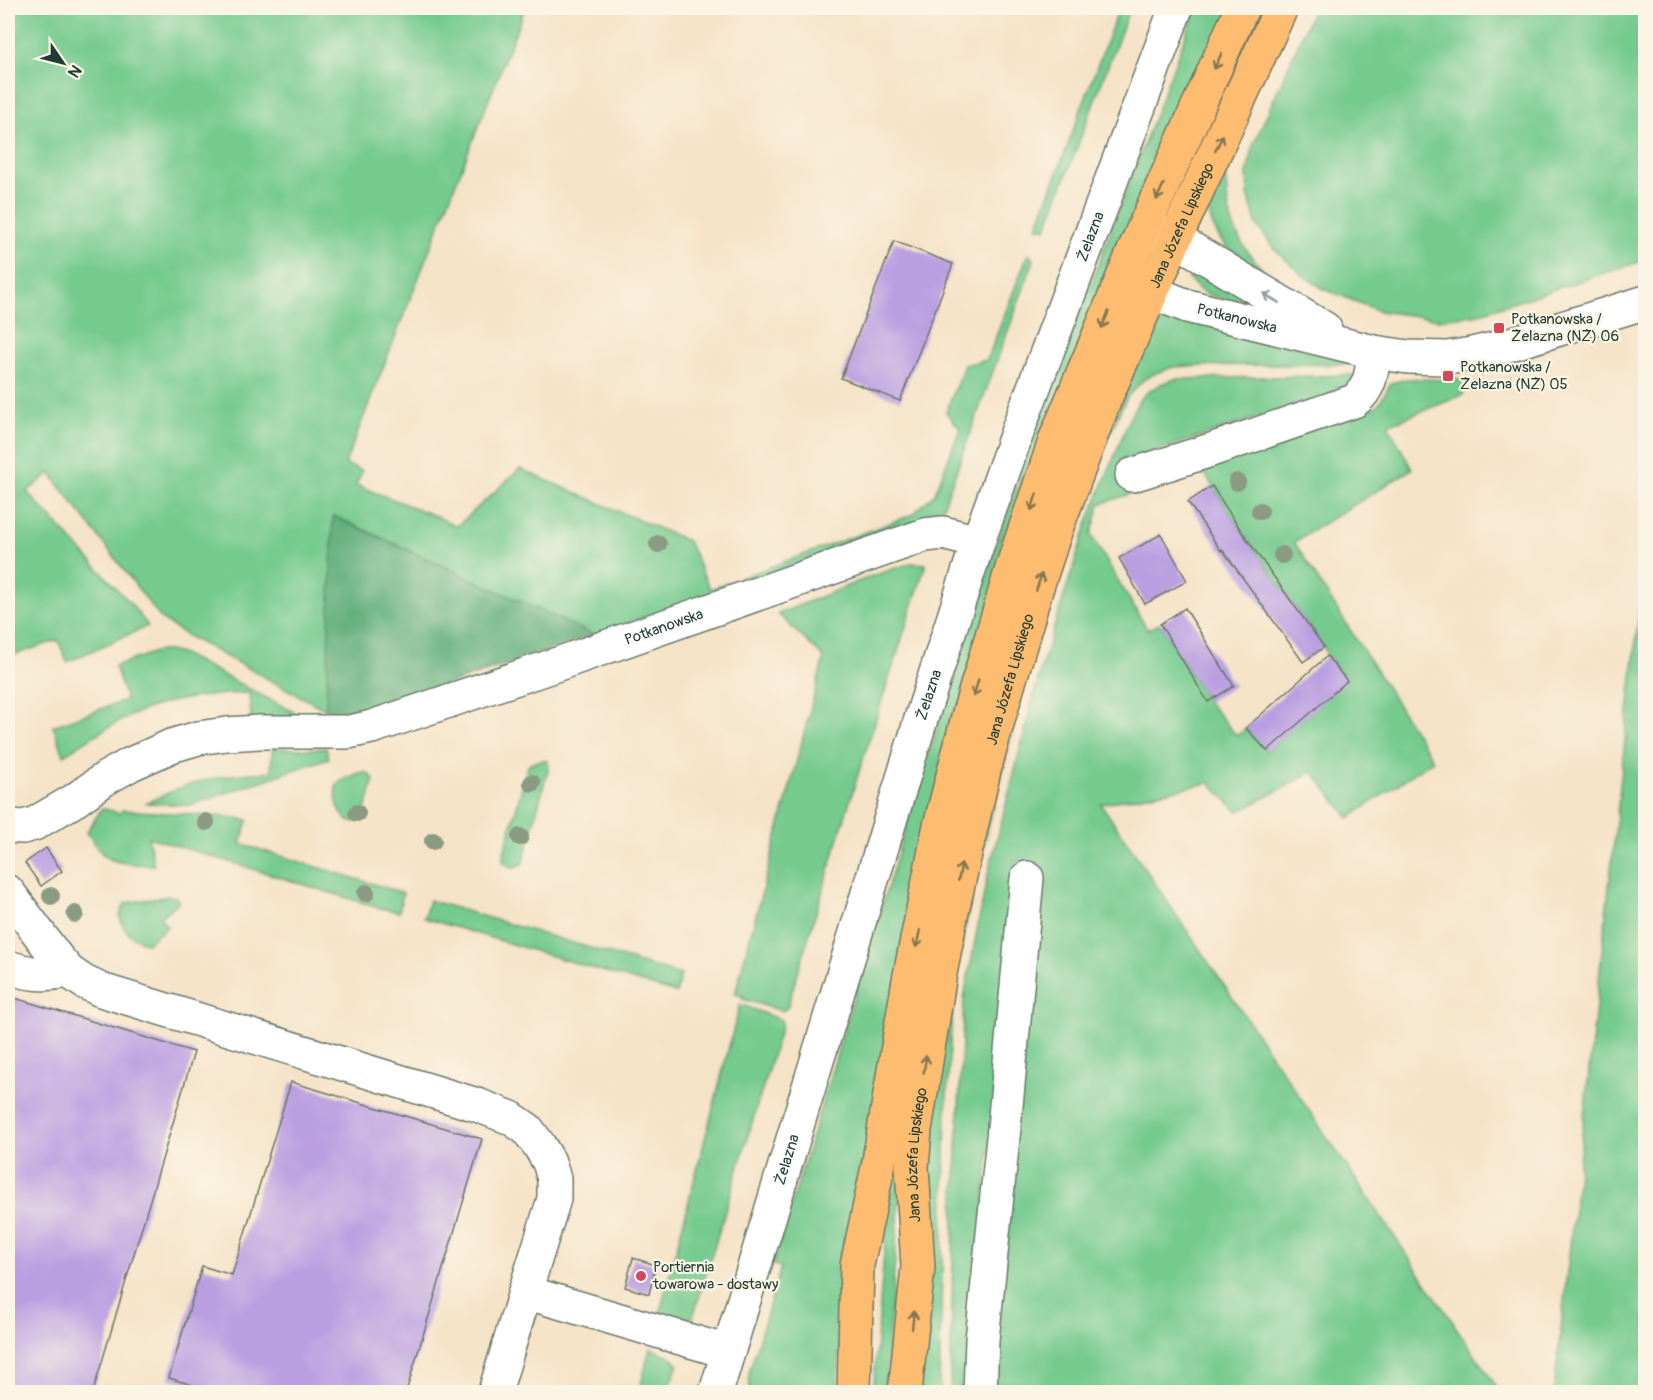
<svg xmlns="http://www.w3.org/2000/svg" width="1653" height="1400" font-family="Pangolin,sans-serif">
  <rect width="100%" height="100%" fill="#fcf5e5"/>
  <filter id="ink" filterUnits="userSpaceOnUse"><feTurbulence type="fractalNoise" baseFrequency=".0167" numOctaves="2"/><feDisplacementMap in="SourceGraphic" scale="12" xChannelSelector="R" yChannelSelector="G"/><feConvolveMatrix kernelMatrix="1 2 1 2 8 2 1 2 1" color-interpolation-filters="sRGB"/></filter>
  <filter id="wash" filterUnits="userSpaceOnUse"><feTurbulence type="fractalNoise" baseFrequency=".008" numOctaves="4" result="noise"/><feDisplacementMap in="SourceGraphic" scale="24" xChannelSelector="R" yChannelSelector="G"/><feGaussianBlur stdDeviation="1.35" result="paint"/><feColorMatrix in="noise" values="0 0 0 0 0 0 0 0 0 0 0 0 0 0 0 0 0 1.4 0 .05"/><feComposite in="paint" operator="in"/></filter>
  <g filter="url(#wash)">
    <rect width="100%" height="100%" fill="#f5e3c8"/>
    <g fill="#74ca8e" stroke="#4a8461" stroke-width="1.5">
      <path d="M8,8h517l-180,456 17,7 -6,14 77,30 24,11 63,-57 168,72 22,48 202,-74 23,-22 25,-64 -14,-17 18,-47 23,-5 41,-106 6,6 -93,253 -347,122 -258,-118 -10,193 -135,-72 -29,-18 -112,-147 -23,19 104,112 17,22 -81,36 -9,-22 -50,17z"/>
      <path d="M1119,8h11l-84,221 -9,-2z"/>
      <path d="M1196,8h36l-144,322 -245,972 -6,90h-87l-1,-20 32,-105 -8,-2c72,-236 141,-473 219,-707 62,-186 135,-368 204,-550z"/>
      <path d="M1314,8h331v252l-170,55 -36,4 -60,-8 -57,-23 -20,-13 -30,-29 -16,-23 -8,-29 -1,-20 6,-28z"/>
      <path d="M1233,136c-3,12 -6,25 -7,37 -1,7 1,16 1,23 3,35 18,56 42,80 -6,-2 -12,-4 -18,-7 -21,-14 -42,-38 -43,-64z"/>
      <path d="M1202,270l81,43 -75,-18 -8,-5 -11,-11 4,-8z"/>
      <path d="M1177,318l171,40 6,6 -165,2 -16,1 -17,6 -13,7 -15,16 -7,13 -18,40 -27,74 -48,148 -54,213 -17,88 -5,42 -6,97 -7,281h-19l3,-217 50,-316 91,-320 86,-206 11,-9z"/>
      <path d="M1358,375l-7,12 -231,76 10,31 -30,10 -9,31 56,94 13,-5 48,78 29,34 9,-8 21,23 80,-71 -20,-24 -3,-9 -80,-112 -41,-64 -35,11 5,-8 202,-67 5,-5 11,-19 16,-4 61,1 -5,15 -75,30 24,44 -118,73 139,218 -84,58 -36,-46 -75,40 -28,-29 -109,21 399,588h-508l44,-523 -21,-9 -3,63 -47,469h-15l4,-176 10,-218 23,-120 54,-210 46,-144 44,-109 9,-16 10,-9 13,-7 12,-4z"/>
      <path d="M1645,557v835h-91z"/>
      <path d="M911,563l15,1 -70,217 -69,227 -5,3 -40,-12 1,-3 -8,-2 89,-336 -46,-44 94,-38z"/>
      <path d="M158,651h12l17,5 122,64 -58,-2 -2,-25c-28,1 -56,3 -83,10 -37,9 -71,32 -102,52l-11,-29 73,-26 -11,-34z"/>
      <path d="M274,748l33,1 19,-1 3,10 -139,47 -43,-2c43,-23 76,-29 124,-31l1,-20z"/>
      <path d="M543,760l5,1 1,5 -25,93 -2,5 -7,3 -6,-1 -6,-4v-5l24,-89 4,-5z"/>
      <path d="M362,772l6,1 6,6c-3,10 -7,33 -14,40 -16,14 -29,-24 -23,-34 5,-7 17,-10 25,-13z"/>
      <path d="M102,808l17,5 4,-3 108,7 17,3 -7,24 162,49 -4,19 -19,-4 -232,-71 6,28c-16,0 -35,0 -49,-9 -7,-5 -13,-16 -18,-24z"/>
      <path d="M169,896l7,1 3,5 -19,15 7,10 -20,16c-18,-5 -36,-22 -21,-40z"/>
      <path d="M429,900l252,75 -5,18 -252,-75z"/>
      <path d="M740,1004l41,16 1,4 -89,293 -13,1 -21,-2z"/>
      <path d="M891,1164l11,2 -17,226h-12z"/>
      <path d="M650,1348l19,8 9,8 -9,28h-30z"/>
    </g>
    <path fill="#5fae79" stroke="#3f7656" stroke-width="1.5" d="M333,516l261,119 -231,78 -37,-3z"/>
    <g id="blocks">
      <g fill="#b99ee1">
        <path d="M894,241l59,23 -53,137 -59,-23z"/>
        <path d="M1212,486l32,49 80,112 -21,15 -81,-113 -1,2 -33,-49z"/>
        <path d="M1161,534l26,47 -42,23 -26,-46z"/>
        <path d="M1185,608l49,78 -26,16 -48,-78z"/>
        <path d="M1327,656l20,25 -80,70 -21,-23z"/>
        <path d="M46,848l16,23 -21,15 -16,-23z"/>
        <path d="M8,996l186,56 -101,340h-85z"/>
        <path d="M291,1082l191,57 -76,253h-209l2,-5 -30,-9 33,-112 30,9z"/>
        <path d="M633,1258l23,7 -7,29 -24,-7z"/>
      </g>
    </g>
  </g>
  <g filter="url(#ink)">
    <use href="#blocks" fill-opacity="0" stroke="#6a7768" stroke-width="1.5"/>
    <g fill="none" stroke-linecap="round" stroke-linejoin="round">
      <defs>
        <g id="minor">
          <path d="M1148,234h15l12,5 150,90"/>
          <path id="s1" d="M1132,273l4,6 16,13 35,14 187,46 34,5 39,1 25,-4 29,-7 145,-45"/>
          <path d="M1132,475l79,-25 143,-49c17,-12 18,-30 20,-49"/>
          <path id="s2" d="M8,826l15,1 11,-3 41,-24 31,-22 25,-14 40,-18 27,-8 29,-4 32,-2h90l23,-5 180,-61 373,-131 18,-2 35,9"/>
          <path d="M8,892l49,66 11,13 16,11 17,8 376,115 34,13 16,11 12,16 10,17 5,17v20l-29,93 203,60"/>
          <path d="M8,967c21,7 38,9 60,4"/>
          <path d="M495,1392l30,-100"/>
          <path id="s3" d="M716,1392l205,-673 57,-177 44,-123 154,-411"/>
          <path d="M980,1392l2,-52 22,-212 23,-250"/>
        </g>
        <g id="major">
          <path d="M854,1392l3,-127 21,-98 31,-187 30,-150 30,-117 44,-148 43,-127 85,-204 101,-226"/>
          <path id="s4" d="M905,1392l13,-125 -6,-100 3,-37 25,-156 12,-63 32,-141 16,-57 36,-123 20,-61 49,-130 70,-160 106,-231"/>
        </g>
      </defs>
      <use href="#minor" stroke="#6a7768" stroke-width="36"/>
      <use href="#major" stroke="#6a7768" stroke-width="36"/>
      <use href="#minor" stroke="#fff" stroke-width="33"/>
      <use href="#major" stroke="#febc70" stroke-width="33"/>
    </g>
    <g fill="#8b9b83">
      <circle cx="1237" cy="482" r="9"/>
      <circle cx="1260" cy="511" r="9"/>
      <circle cx="658" cy="544" r="9"/>
      <circle cx="1282" cy="555" r="9"/>
      <circle cx="532" cy="783" r="9"/>
      <circle cx="357" cy="813" r="9"/>
      <circle cx="206" cy="822" r="9"/>
      <circle cx="520" cy="837" r="9"/>
      <circle cx="433" cy="841" r="9"/>
      <circle cx="366" cy="893" r="9"/>
      <circle cx="51" cy="896" r="9"/>
      <circle cx="75" cy="914" r="9"/>
    </g>
    <defs><path id="oneway-shaft" d="M-6 0H5M1.5-3L5.5 0L1.5 3" fill="none" stroke-width="1.6" stroke-linecap="round" stroke-linejoin="round" transform="scale(1.5)"/></defs>
    <g stroke="#83764f">
      <use href="#oneway-shaft" transform="translate(1218 61) rotate(114)"/>
      <use href="#oneway-shaft" transform="translate(1219 143) rotate(-65)"/>
      <use href="#oneway-shaft" transform="translate(1160 192) rotate(114)"/>
      <use href="#oneway-shaft" transform="translate(1105 320) rotate(113)"/>
      <use href="#oneway-shaft" transform="translate(1034 502) rotate(108)"/>
      <use href="#oneway-shaft" transform="translate(1039 582) rotate(-72)"/>
      <use href="#oneway-shaft" transform="translate(976 688) rotate(106)"/>
      <use href="#oneway-shaft" transform="translate(960 872) rotate(-78)"/>
      <use href="#oneway-shaft" transform="translate(918 939) rotate(102)"/>
      <use href="#oneway-shaft" transform="translate(925 1064) rotate(-81)"/>
      <use href="#oneway-shaft" transform="translate(913 1320) rotate(-84)"/>
    </g>
    <use stroke="#8f9e9a" href="#oneway-shaft" transform="translate(1271 298) rotate(-149)"/>
  </g>
  <g fill="#d1495b" stroke="#fcf5e5" stroke-width="2">
    <rect x="1493" y="322" width="12" height="12" rx="3"/>
    <rect x="1442" y="370" width="12" height="12" rx="3"/>
    <circle cx="641" cy="1276" r="6"/>
  </g>
  <g text-anchor="middle" dominant-baseline="central" stroke-width="4.5" stroke-linejoin="round" paint-order="stroke">
    <g font-size="15" fill="#1f3d34" stroke="#fcf5e5">
      <text stroke="none"><textPath href="#s4" startOffset="1210">Jana Józefa Lipskiego</textPath></text>
      <text stroke="none"><textPath href="#s3" startOffset="1215">Żelazna</textPath></text>
      <text stroke="none"><textPath href="#s1" startOffset="117">Potkanowska</textPath></text>
      <text stroke="none"><textPath href="#s2" startOffset="696">Potkanowska</textPath></text>
      <text stroke="none"><textPath href="#s4" startOffset="724">Jana Józefa Lipskiego</textPath></text>
      <text stroke="none"><textPath href="#s3" startOffset="729">Żelazna</textPath></text>
      <text stroke="none"><textPath href="#s4" startOffset="238">Jana Józefa Lipskiego</textPath></text>
      <text stroke="none"><textPath href="#s3" startOffset="243">Żelazna</textPath></text>
    </g>
    <g font-size="15" fill="#1f3d34" stroke="#fcf5e5" text-anchor="start">
      <text x="1511" y="319">Potkanowska /<tspan x="1511" dy="17">Żelazna (NŻ) 06</tspan></text>
      <text x="1460" y="367">Potkanowska /<tspan x="1460" dy="17">Żelazna (NŻ) 05</tspan></text>
      <text x="653" y="1267">Portiernia<tspan x="653" dy="17">towarowa - dostawy</tspan></text>
    </g>
  </g>
  <rect width="1653" height="1400" fill="none" stroke="#fcf5e5" stroke-width="30"/>
  <g transform="translate(63 63) rotate(125)" stroke="#fcf5e5" stroke-width="4.5" paint-order="stroke">
  <path d="M0-4.5L10 22L0 15L-10 22Z" fill="#1f3d34"/>
  <text y="-9" font-size="16" font-weight="bold" text-anchor="middle" fill="#1f3d34">N</text>
  </g>
</svg>
